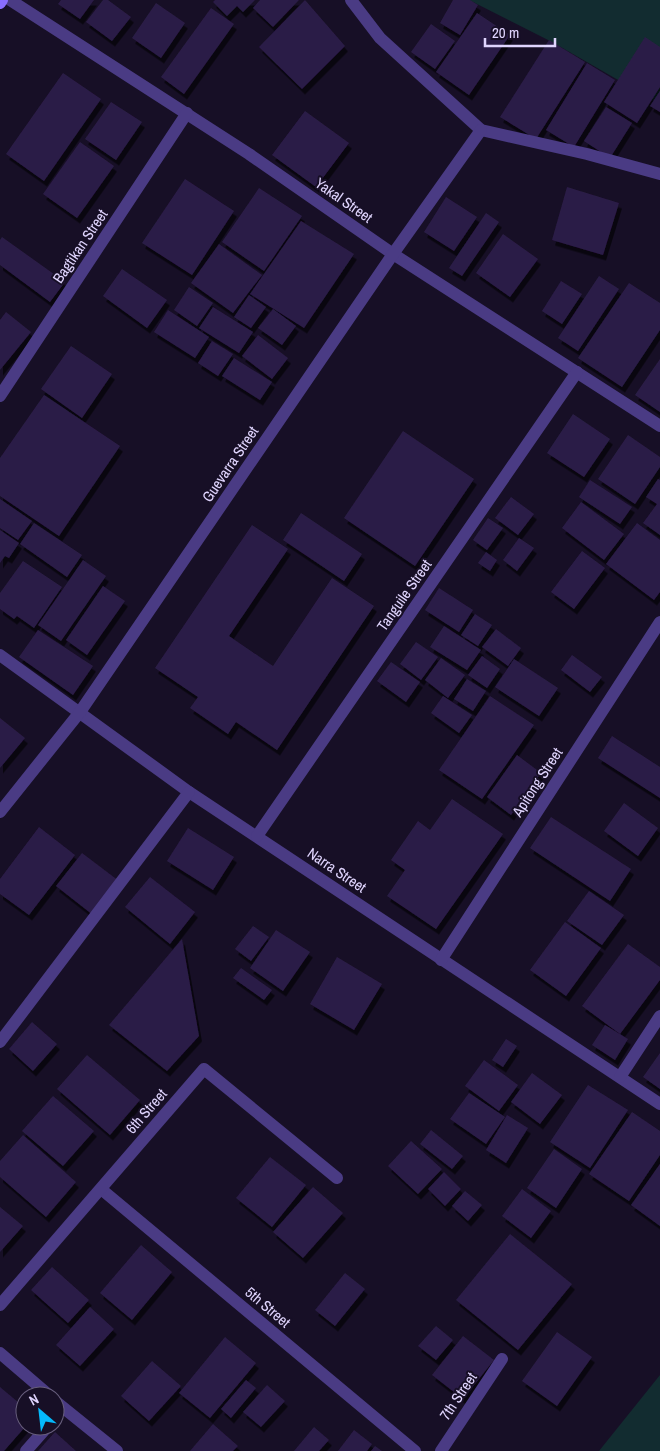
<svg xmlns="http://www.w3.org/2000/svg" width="660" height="1451" font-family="'Archivo Narrow',sans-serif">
  <defs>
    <filter id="shadow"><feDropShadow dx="3" dy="5.5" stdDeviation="0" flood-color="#0009"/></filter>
  </defs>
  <rect width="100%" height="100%" fill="#170f26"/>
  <g fill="#122c30">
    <path d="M469,0h191v104l-108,-62z"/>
    <path d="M660,1375v76h-61z"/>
  </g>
  <g fill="#2b1c46" filter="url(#shadow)">
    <path d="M61,0h33l-14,19 -22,-15z"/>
    <path d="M103,0h5l23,17 -19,24 -26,-19z"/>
    <path d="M215,0h40l-12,12 -6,-6 -10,10 -14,-14z"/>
    <path d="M260,0h39l-26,27 -20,-19z"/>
    <path d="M305,0l40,46 -43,43 -43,-42z"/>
    <path d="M453,0h17l8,5 -18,30 -20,-12z"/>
    <path d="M156,3l29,20 -24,35 -29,-20z"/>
    <path d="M211,8l23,16 -50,70 -23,-17z"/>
    <path d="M477,13l33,22 -41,60 -33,-23z"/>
    <path d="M431,24l24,17 -20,28 -24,-17z"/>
    <path d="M645,37l15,10v40l-23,36 -33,-21z"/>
    <path d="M549,40l36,22 -49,77 -36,-22z"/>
    <path d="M587,63l28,17 -41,67 -28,-17z"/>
    <path d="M63,73l38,26 -57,82 -38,-27z"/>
    <path d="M660,91v21l-10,-6z"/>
    <path d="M111,102l31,20 -26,38 -31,-21z"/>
    <path d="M606,107l26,16 -22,35 -26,-17z"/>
    <path d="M305,111l44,32 -33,44 -44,-32z"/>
    <path d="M80,142l34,24 -37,52 -34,-24z"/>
    <path d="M185,179l49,32 -42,64 -50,-32z"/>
    <path d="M567,187l52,16 -16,52 -51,-15z"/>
    <path d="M259,188l43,28 -38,55 -42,-29z"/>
    <path d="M446,197l31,20 -23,34 -30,-19z"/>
    <path d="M486,213l13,9 -37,54 -13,-8z"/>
    <path d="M301,221l53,33 -50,74 -54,-34z"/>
    <path d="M503,234l35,25 -28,38 -34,-24z"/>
    <path d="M2,237l63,45 -15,20 -50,-37v-25z"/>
    <path d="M219,244l43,31 -29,38 -42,-30z"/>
    <path d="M122,269l45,31 -20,28 -44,-32z"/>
    <path d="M599,276l20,13 -41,62 -20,-13z"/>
    <path d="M561,281l21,13 -20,30 -20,-13z"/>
    <path d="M629,283l31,20v27l-38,57 -44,-29z"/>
    <path d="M189,287l24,16 -16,23 -23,-16z"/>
    <path d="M249,295l17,12 -15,21 -17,-11z"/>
    <path d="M213,307l40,25 -14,21 -40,-25z"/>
    <path d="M273,309l23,17 -14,19 -24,-17z"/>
    <path d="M168,310l41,27 -14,21 -41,-26z"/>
    <path d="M6,312l25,20 -31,38v-50z"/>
    <path d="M258,335l30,23 -16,21 -30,-23z"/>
    <path d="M212,341l21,13 -15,22 -20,-13z"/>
    <path d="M71,346l41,28 -30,44 -41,-29z"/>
    <path d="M234,358l38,24 -12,18 -38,-24z"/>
    <path d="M660,359v53l-25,-17z"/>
    <path d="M44,395l76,51 -61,90 -59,-40v-38z"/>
    <path d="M573,414l37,25 -26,38 -37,-24z"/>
    <path d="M403,431l71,48 -59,87 -71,-48z"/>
    <path d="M628,435l32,22v10l-25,37 -37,-25z"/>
    <path d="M658,479l2,1v55l-17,-12 14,-19 -11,-7z"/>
    <path d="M590,480l42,27 -12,17 -41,-27z"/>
    <path d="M511,497l23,17 -16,21 -23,-17z"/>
    <path d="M0,499l32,22 -14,19 -18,-12z"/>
    <path d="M581,502l43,32 -20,26 -42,-32z"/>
    <path d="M301,513l61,41 -18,27 -61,-41z"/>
    <path d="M488,518l15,10 -16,22 -14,-10z"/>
    <path d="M34,523l48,32 -15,22 -47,-33z"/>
    <path d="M637,523l23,17v52l-6,8 -48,-36z"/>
    <path d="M252,525l36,24 -59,87 44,30 59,-88 42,28 -97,144 -41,-28 -8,12 -38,-26 8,-11 -43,-29z"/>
    <path d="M0,530l19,13 -10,15 -4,-2 -5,7z"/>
    <path d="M519,538l15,10 -17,23 -14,-11z"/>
    <path d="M582,551l23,17 -31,41 -23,-17z"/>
    <path d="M486,552l11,8 -7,11 -12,-8z"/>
    <path d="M83,560l23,16 -45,65 -23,-16z"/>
    <path d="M23,561l39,26 -28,41 -17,-12 -3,3 -14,-10v-16z"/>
    <path d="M103,586l22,15 -38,54 -21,-15z"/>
    <path d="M439,588l34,22 -14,22 -34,-22z"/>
    <path d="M475,614l17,11 -14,21 -17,-11z"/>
    <path d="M444,626l37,24 -14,20 -37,-23z"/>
    <path d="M496,629l25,19 -13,18 -26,-19z"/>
    <path d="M38,630l55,36 -20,29 -54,-38z"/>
    <path d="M416,642l22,15 -17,23 -21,-16z"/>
    <path d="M572,655l30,22 -12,15 -29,-22z"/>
    <path d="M482,656l18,13 -13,19 -19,-13z"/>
    <path d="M441,658l24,17 -17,23 -23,-18z"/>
    <path d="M514,659l44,29 -19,28 -44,-29z"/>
    <path d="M391,662l29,20 -14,20 -29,-21z"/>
    <path d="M467,679l19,12 -13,20 -19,-12z"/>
    <path d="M443,696l29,19 -13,18 -28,-20z"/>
    <path d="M490,696l44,29 -52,74 -43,-29z"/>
    <path d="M0,718l25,20 -25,30z"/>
    <path d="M612,736l48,31v31l-62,-40z"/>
    <path d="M517,755l24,18 -30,42 -24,-18z"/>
    <path d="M452,799l51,35 -67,95 -49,-33 18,-26 -14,-10 27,-39 12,9z"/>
    <path d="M624,803l34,25 -20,28 -34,-25z"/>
    <path d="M551,817l80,52 -21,32 -80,-53z"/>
    <path d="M39,827l36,28 -46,60 -29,-21v-15z"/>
    <path d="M188,828l46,29 -21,33 -46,-29z"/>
    <path d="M82,853l37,28 -26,34 -37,-29z"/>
    <path d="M150,877l45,35 -25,32 -45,-37z"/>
    <path d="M589,891l35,24 -22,30 -35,-24z"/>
    <path d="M565,922l36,26 -35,48 -36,-26z"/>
    <path d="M253,926l16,11 -18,24 -16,-12z"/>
    <path d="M276,930l34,22 -27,39 -33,-23z"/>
    <path d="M182,939l17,97 -32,35 -58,-46z"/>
    <path d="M628,944l32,23v13l-40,54 -38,-28z"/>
    <path d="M337,957l45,27 -28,46 -44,-26z"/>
    <path d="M241,968l31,22 -8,10 -31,-22z"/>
    <path d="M32,1022l25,22 -24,27 -24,-22z"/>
    <path d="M605,1025l23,14 -13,21 -23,-15z"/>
    <path d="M506,1039l11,7 -14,21 -11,-7z"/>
    <path d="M660,1053v36l-17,-12z"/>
    <path d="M87,1055l53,45 -30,35 -53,-46z"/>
    <path d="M484,1060l34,25 -19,26 -34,-25z"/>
    <path d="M532,1073l30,22 -22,29 -29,-22z"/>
    <path d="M588,1085l40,25 -38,58 -40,-26z"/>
    <path d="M469,1093l36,24 -19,27 -36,-25z"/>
    <path d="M53,1096l41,35 -31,35 -41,-35z"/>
    <path d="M632,1112l28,19v24l-31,46 -40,-27z"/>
    <path d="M507,1115l21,13 -22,35 -20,-13z"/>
    <path d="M431,1130l32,26 -11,13 -32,-25z"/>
    <path d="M23,1135l53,47 -30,35 -46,-40v-16z"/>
    <path d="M411,1141l31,28 -24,25 -30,-28z"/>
    <path d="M554,1149l28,20 -26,39 -29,-20z"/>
    <path d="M270,1157l36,28 -34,42 -36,-29z"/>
    <path d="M660,1164v62l-29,-21z"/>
    <path d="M444,1172l17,17 -16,17 -17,-17z"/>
    <path d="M313,1187l30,26 -40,45 -30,-26z"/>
    <path d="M522,1189l29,22 -20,27 -29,-22z"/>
    <path d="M465,1191l17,14 -14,16 -16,-15z"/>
    <path d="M0,1207l23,19 -23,26z"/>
    <path d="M510,1234l62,50 -54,66 -62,-50z"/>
    <path d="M141,1245l31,27 -40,48 -32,-27z"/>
    <path d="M52,1267l37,33 -21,23 -37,-33z"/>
    <path d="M345,1273l20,16 -30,37 -20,-16z"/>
    <path d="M90,1307l24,22 -34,37 -24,-21z"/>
    <path d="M436,1326l17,14 -17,20 -18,-14z"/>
    <path d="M557,1332l35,25 -35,49 -35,-25z"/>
    <path d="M463,1336l31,24 -31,39 -31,-24z"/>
    <path d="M225,1337l31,26 -46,55 -31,-25z"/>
    <path d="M152,1361l29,25 -32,35 -28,-25z"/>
    <path d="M246,1380l10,8 -25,30 -10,-9z"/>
    <path d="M267,1385l18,16 -24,26 -18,-15z"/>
    <path d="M0,1387l25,21v19l-21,24h-4z"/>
    <path d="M213,1424l25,22 -5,5h-43z"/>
    <path d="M314,1427l15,13 -10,11h-25z"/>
    <path d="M354,1430l18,14 -5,7h-29z"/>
    <path d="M55,1432l21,19h-38z"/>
    <path d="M375,1446l7,5h-11z"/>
  </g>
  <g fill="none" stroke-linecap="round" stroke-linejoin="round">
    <g stroke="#4a3b84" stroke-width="12">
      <path d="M10,0l239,154 144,100 267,172"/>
      <path d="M351,0l29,38 101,92 106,24 73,20"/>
      <path d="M0,396l187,-283"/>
      <path d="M0,655l189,137 471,312"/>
      <path d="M0,812l80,-100 313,-458 88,-124"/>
      <path d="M257,836l320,-464"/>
      <path d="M441,960l219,-338"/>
      <path d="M0,1042l189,-250"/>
      <path d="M620,1077l40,-61"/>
      <path d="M101,1189l314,262"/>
      <path d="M0,1305l204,-236 133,109"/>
      <path d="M0,1353l50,43"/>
      <path d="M55,1401l62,50"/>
      <path d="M26,1451l22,-25"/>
      <path d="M441,1451l61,-92"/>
    </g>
    <path stroke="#896dfd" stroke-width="12" d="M0,3l2,-3"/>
  </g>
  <g text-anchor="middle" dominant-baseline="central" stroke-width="4" stroke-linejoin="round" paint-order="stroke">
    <g font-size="15" fill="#e0d5fe" stroke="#170f26">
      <text transform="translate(344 200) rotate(35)">Yakal Street</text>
      <text transform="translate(80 246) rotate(-56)">Bagtikan Street</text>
      <text transform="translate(230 464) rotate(-56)">Guevarra Street</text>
      <text transform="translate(404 595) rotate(-55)">Tanguile Street</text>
      <text transform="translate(537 782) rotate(-57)">Apitong Street</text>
      <text transform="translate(337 870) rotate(34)">Narra Street</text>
      <text transform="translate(146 1111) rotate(-49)">6th Street</text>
      <text transform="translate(268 1307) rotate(40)">5th Street</text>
      <text transform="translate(458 1396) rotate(-56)">7th Street</text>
    </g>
  </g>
  <g transform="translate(40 1411) rotate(332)"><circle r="24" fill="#170f26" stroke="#675e7c"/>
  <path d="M0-4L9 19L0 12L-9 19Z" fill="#04b9fb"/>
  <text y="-8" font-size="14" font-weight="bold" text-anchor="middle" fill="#e0d5fe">N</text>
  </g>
  <path d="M485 38v8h70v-8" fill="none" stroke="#e0d5fe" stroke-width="2.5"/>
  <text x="492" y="38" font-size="15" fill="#e0d5fe" stroke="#170f26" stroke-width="4" paint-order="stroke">20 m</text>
</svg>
